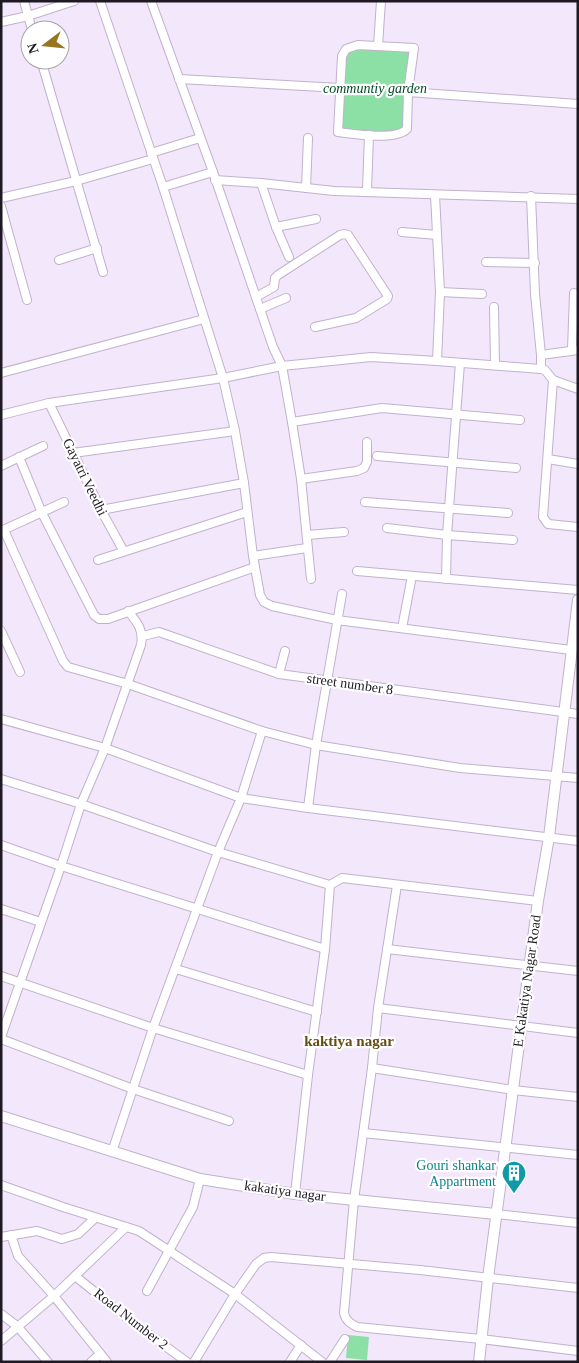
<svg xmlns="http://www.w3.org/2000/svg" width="579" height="1363" font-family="'Times New Roman',serif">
  <rect width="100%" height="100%" fill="#f3e7fc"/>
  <g fill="#8de0a5">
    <path d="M359,47l55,1 -10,84h-64l2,-76 4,-7z"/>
    <path d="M348,1335l21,2 -2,23 -21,-2z"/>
  </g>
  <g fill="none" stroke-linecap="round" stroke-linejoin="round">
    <defs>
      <g id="minor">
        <path d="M24,1l8,29"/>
        <path d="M100,1l63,186 60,191 12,53 9,52 9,73 7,39 4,7 8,4 65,14 234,30"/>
        <path d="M151,1l62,171 60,175 9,19 10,56 9,57 10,100"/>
        <path d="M1,22l27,-6 46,-15"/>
        <path d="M358,45l56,3 -6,44 -1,37c-12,12 -53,5 -69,3l4,-76 4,-7z"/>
        <path d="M378,46l3,-45"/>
        <path d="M41,60l62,212"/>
        <path d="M179,79l161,9"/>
        <path d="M408,92l170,12"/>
        <path d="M151,153l49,-15"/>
        <path d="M215,180l46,3 73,8 244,8"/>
        <path d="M261,183l15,44 13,30"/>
        <path d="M163,187l50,-15"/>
        <path d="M306,188l2,-50"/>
        <path d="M367,191l2,-56"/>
        <path d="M435,195l5,97 -3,69"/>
        <path d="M531,196l4,98 6,61v14"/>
        <path d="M1,198l75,-17 77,-22"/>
        <path d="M1,206l26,94"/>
        <path d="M276,227l40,-8"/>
        <path d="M402,232l35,3"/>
        <path d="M59,260l38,-12"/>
        <path d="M486,262l49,1"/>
        <path d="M440,292l42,2"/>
        <path d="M256,297l18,-10 1,-9 3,-3 62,-40 4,-1 4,1 40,61 -1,3 -31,19 -41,9"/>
        <path d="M494,307l1,58"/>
        <path d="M260,309l26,-11"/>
        <path d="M572,350l2,-57"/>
        <path d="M541,355l37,-5"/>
        <path d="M1,373l203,-54"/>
        <path d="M553,380l-10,137 5,7 30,3"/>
        <path d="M49,403l52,107 22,40"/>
        <path d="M1,415l48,-12 174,-25 59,-12 89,-9 66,4 104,8 4,1 8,10 25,9"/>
        <path d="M292,422l90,-14 138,12"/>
        <path d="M73,453l162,-22"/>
        <path d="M377,456l139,12"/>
        <path d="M19,457l23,56 52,102 5,4h9l147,-52"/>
        <path d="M548,459l30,5"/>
        <path d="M1,466l42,-20"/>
        <path d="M301,479l56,-8 7,-3 3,-6v-20"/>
        <path d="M365,502l143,11"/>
        <path d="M101,510l143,-27"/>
        <path d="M387,528l60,7 66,5"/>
        <path d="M4,530l59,131 5,6 60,17 134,47 54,14 144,23 118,10"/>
        <path d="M1,531l63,-29"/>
        <path d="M307,535l37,-3"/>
        <path d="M253,556l54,-8"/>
        <path d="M98,560l149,-48"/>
        <path d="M357,571l221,19"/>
        <path d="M446,579l1,-44 13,-172"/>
        <path d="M402,628l10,-52"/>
        <path d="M1,631l19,41"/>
        <path d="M143,636l16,-4 120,42 299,40"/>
        <path d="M279,674l6,-23"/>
        <path d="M1,719l104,29 136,50 67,10 270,33"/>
        <path d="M1,779l80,25 137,48 112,33 12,-7 196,23"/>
        <path d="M308,808l8,-63 26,-151"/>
        <path d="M1,845l60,21 264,83"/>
        <path d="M397,885l-19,123 -6,60 -18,132 -10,113c2,8 6,10 13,14l124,12 97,12"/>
        <path d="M1,909l40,13"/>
        <path d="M387,949l191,22"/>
        <path d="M176,969l141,43"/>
        <path d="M1,976l152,52 155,47"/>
        <path d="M378,1008l200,25"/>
        <path d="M1,1037l60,-171 20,-62 24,-56 36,-103c3,-15 -4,-23 -13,-34"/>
        <path d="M1,1039l132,50 96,32"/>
        <path d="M372,1068l141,22 65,7"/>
        <path d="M363,1133l215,22"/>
        <path d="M112,1152l41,-124 65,-176 23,-54 21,-67"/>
        <path d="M1,1185l62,22 76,24 96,63 87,68"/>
        <path d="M295,1194l13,-119 17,-126 5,-64"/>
        <path d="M496,1214l82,9"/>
        <path d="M11,1235l7,21 36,40 53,66"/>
        <path d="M1,1237l36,-6 25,8 16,-5 17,-16"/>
        <path d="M75,1276l56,45 56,41"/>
        <path d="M147,1291l46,-84 7,-28"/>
        <path d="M1,1314l16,12 31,36"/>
        <path d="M1,1341l53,-45 72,-69"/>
        <path d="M91,1362l9,-8"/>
        <path d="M194,1362l41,-68 21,-30 8,-6 7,-1 149,13 158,18"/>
        <path d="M290,1362l11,-17"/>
        <path d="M330,1362l15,-23"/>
      </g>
      <g id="tertiary">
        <path d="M1,1116l199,63 95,15 201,20"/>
        <path d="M479,1362l9,-84 50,-377 11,-64 29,-237"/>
      </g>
    </defs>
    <use href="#minor" stroke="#c1b2cc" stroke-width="10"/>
    <use href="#tertiary" stroke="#c1b2cc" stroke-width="12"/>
    <use href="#minor" stroke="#fff" stroke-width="8"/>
    <use href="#tertiary" stroke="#fff" stroke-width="10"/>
  </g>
  <defs>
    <symbol id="building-pin" viewBox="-11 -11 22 30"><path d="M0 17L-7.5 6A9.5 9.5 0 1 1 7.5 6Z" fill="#0f9aa8" stroke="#fff"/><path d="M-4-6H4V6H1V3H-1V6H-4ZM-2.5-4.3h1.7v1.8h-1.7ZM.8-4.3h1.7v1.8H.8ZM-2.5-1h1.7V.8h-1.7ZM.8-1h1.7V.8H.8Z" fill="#fff"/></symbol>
  </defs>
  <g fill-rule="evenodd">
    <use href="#building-pin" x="500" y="1159" width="28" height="38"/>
  </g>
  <g text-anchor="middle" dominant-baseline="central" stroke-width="4.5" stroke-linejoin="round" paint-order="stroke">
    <g font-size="14" font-style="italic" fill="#024b24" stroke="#fff">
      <text x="375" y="88">communtiy garden</text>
    </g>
    <g font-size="14" fill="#1e1922" stroke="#fff">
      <text transform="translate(85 477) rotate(64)">Gayatri Veedhi</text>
      <text transform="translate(350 684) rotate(8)">street number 8</text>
      <text transform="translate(527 981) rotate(-82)">E Kakatiya Nagar Road</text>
      <text transform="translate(285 1191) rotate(8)">kakatiya nagar</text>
      <text transform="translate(131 1319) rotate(38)">Road Number 2</text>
    </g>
    <g font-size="14" fill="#0d838f" stroke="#fff" text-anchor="end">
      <text x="496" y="1165">Gouri shankar<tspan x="496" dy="16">Appartment</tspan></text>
    </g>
    <g font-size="15" font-weight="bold" fill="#644d12" stroke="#fff">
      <text x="349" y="1041">kaktiya nagar</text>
    </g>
  </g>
  <rect width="579" height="1363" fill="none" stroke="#1e1922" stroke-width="5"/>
  <g transform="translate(45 45) rotate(254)"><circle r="24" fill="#ffffff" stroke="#a5a3a7"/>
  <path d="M0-4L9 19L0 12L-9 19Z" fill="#97761f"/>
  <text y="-8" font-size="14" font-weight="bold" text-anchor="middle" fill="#1e1922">N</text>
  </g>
</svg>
